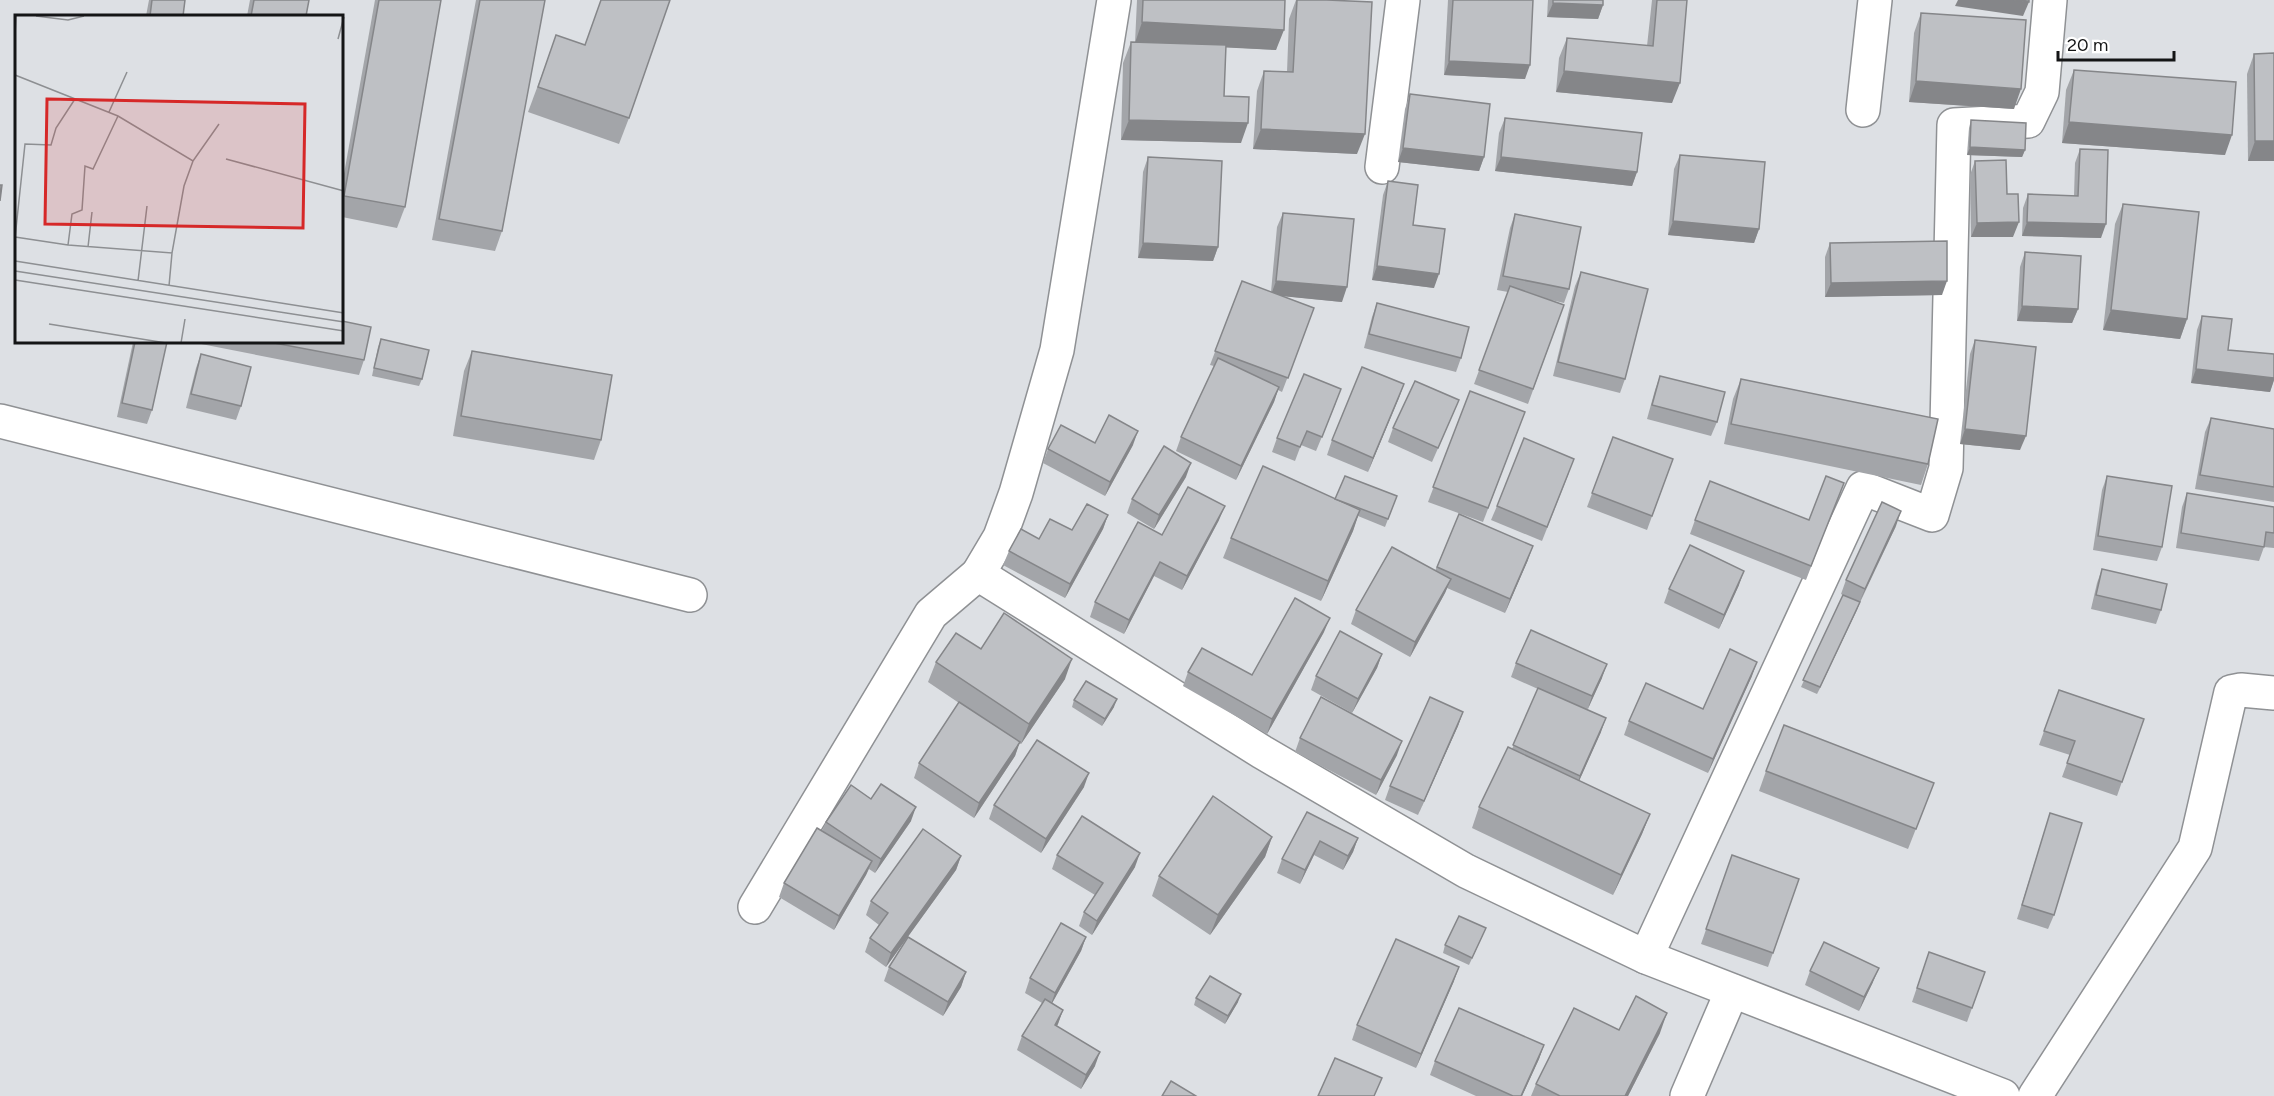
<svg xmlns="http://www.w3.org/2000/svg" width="2274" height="1096" font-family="Figtree,sans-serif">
  <rect width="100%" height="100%" fill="#dde0e4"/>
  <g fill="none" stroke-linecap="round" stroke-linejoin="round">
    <defs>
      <g id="minor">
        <path d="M1863,110l12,-110"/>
        <path d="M1382,167l21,-167"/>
        <path d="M0,421l690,174"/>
        <path d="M978,574l22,-37 16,-44 41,-143 57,-350"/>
        <path d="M755,907l176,-293 47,-40 284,178 204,119 180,86 357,139"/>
        <path d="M1646,957l217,-469 69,27 14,-47 8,-343 74,-4 14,-29 8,-92"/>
        <path d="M1687,1096l45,-105"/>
        <path d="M2035,1096l160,-248 36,-156 10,-2 33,3"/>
      </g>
    </defs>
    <use href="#minor" stroke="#8f9194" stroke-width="36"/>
    <use href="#minor" stroke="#fff" stroke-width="33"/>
  </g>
  <g fill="#a3a5a9">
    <path d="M149,0h36l-2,16h-37z"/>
    <path d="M250,0h59l-3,16h-59z"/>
    <path d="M375,0h66l-36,207 -8,21 -55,-11v-32z"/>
    <path d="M476,0h69l-43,231 -7,20 -63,-11z"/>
    <path d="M1137,0h148l-9,50 -50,-3 -2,49 17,47 -120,-3 2,-77 8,-21 4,1z"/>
    <path d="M1296,0h31l30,154 -104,-5 4,-58 7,-20 23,1 2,-53z"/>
    <path d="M1448,0h85l-8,79 -81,-4z"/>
    <path d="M1548,0h55v5l-5,14 -51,-2z"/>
    <path d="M1652,0h35l-15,103 -116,-11 3,-34 8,-20 80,8z"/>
    <path d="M1921,13l93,96 -105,-7 5,-69z"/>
    <path d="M2274,53v108h-26l-1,-87 7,-20z"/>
    <path d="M547,61l82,57 -10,26 -91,-32z"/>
    <path d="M2074,70l151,85 -163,-12 4,-53z"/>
    <path d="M1410,94l74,63 -5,14 -81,-9 7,-53z"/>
    <path d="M1505,118l132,54 -5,14 -137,-15 4,-38z"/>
    <path d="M1971,120l54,30 -3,7 -55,-2 2,-27z"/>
    <path d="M2080,149l21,89 -79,-2 1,-28 5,-14 46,2 1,-33z"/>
    <path d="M1680,155l79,74 -5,14 -86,-8 6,-66z"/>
    <path d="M1148,157l70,90 -5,14 -75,-3 5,-86z"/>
    <path d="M1975,161l32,33 6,43h-42l-1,-62z"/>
    <path d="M1388,181l25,44 21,63 -62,-8 11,-85z"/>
    <path d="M2123,204l64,115 -7,20 -77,-9 12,-106z"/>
    <path d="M1283,213l59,89 -59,-6 31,12 -32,84 -4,-2 -4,12 -38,78 -60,-29 5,-14 33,-71 -4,-1 32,-84 29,11 6,-65z"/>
    <path d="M1515,214l54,75 -5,14 -13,-3 13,5 -36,99 -54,-20 34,-92 -11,-2 13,-62z"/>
    <path d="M1830,243l112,52 -117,2v-40z"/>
    <path d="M2025,252l53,57 -6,14 -55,-2 3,-54z"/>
    <path d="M1581,272l44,107 -5,14 -67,-17 22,-90z"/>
    <path d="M1377,303l84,55 -5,14 -92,-24 8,-31z"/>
    <path d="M2202,316l26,34 46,4v26l-4,12 -79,-9 6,-53z"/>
    <path d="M381,339l41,40 -3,7 -47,-10 6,-29z"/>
    <path d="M1975,340l45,110 -60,-6 10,-90z"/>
    <path d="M133,342h34l-15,68 -5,14 -30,-7z"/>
    <path d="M191,342h151l22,18 -5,15z"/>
    <path d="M472,351l129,89 -7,20 -141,-24 11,-65z"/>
    <path d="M201,354l40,52 -5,14 -50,-12 10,-40z"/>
    <path d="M1660,376l57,46 -6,14 -64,-17 8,-29z"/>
    <path d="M1741,379l187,85 -7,21 -197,-41 9,-45z"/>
    <path d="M1404,384l-36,88 -41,-17 5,-15z"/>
    <path d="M1470,391l55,21 -42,110 -55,-20z"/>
    <path d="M1459,400l-6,14 -21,48 -44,-20 5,-14z"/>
    <path d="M1336,403l-20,48 -15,-6 -6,16 -23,-9 5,-14z"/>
    <path d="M2211,418l63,11v73l-79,-13 10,-57z"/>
    <path d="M1613,437l60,22 -26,71 -60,-23z"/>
    <path d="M1095,443l38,2 -28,51 -62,-33 5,-14z"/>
    <path d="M1569,473l-27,68 -51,-21 6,-14z"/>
    <path d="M2107,476l55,71 -5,14 -64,-11 9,-60z"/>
    <path d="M1186,477l-32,52 -27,-16 5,-14z"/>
    <path d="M2187,493l87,14v41l-10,-1 -5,14 -83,-13 6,-41z"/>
    <path d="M1397,496l-12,31 -27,-11 -5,15 -32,70 -98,-43 8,-20 104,-39z"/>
    <path d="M1838,497l-32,83 -116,-46 5,-14h114z"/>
    <path d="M1459,514l69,46 -23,53 -58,-25 -2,5 -35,64 -59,-33 5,-14 79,-39z"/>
    <path d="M1108,515l-5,14 -38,69 -62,-33 6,-14 30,-12 33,-9z"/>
    <path d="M1219,520l-37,70 -28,-14 -30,58 -34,-17 5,-15 67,-67z"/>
    <path d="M1896,526l-79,168 -16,-7 42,-92 -2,-1 5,-14z"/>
    <path d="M2102,569l59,41 -5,14 -65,-15 6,-26z"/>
    <path d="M1739,585l-20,44 -55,-26 5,-14z"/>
    <path d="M1324,632l-57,102 -84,-48 5,-14 64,3z"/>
    <path d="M981,649l84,30 -44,65 -2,-1 -4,13 -41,62 -60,-40 5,-15 40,-60 -31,-21 8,-20z"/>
    <path d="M1382,654l-5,14 -25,45 -41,-23 5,-14z"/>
    <path d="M1516,663l86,15 -15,32 14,22 -22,49 71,33 -8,20 -29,61 -141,-67 7,-21 33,-58 26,-60 -27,-12z"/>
    <path d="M1752,676l-44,97 -84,-38 5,-14 74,-12z"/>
    <path d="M2059,690l85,29 -27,77 -55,-19 8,-22 -31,-10z"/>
    <path d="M1074,700l40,7 -12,19 -30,-19z"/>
    <path d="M1463,712l-5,14 -40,89 -33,-15 5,-14z"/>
    <path d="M1300,738l97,17 -21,40 -81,-43z"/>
    <path d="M1766,771l168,12 -26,66 -149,-58z"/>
    <path d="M1084,787l-43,66 -52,-34 5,-14z"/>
    <path d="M871,799l40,22 -36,52 -6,-4 -3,6 -32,55 -55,-33 5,-14 38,-52 4,-9z"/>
    <path d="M1307,812l51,26 -5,14 -10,18 -29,-15 -14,29 -23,-11 5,-14z"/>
    <path d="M2050,813l4,102 -6,14 -31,-10z"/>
    <path d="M1272,837l-7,20 -55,78 -58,-39 7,-20z"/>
    <path d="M1057,855l78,12 -43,68 -13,-9 5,-14 11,-17 -43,-26z"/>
    <path d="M1732,855l67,24 -31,88 -67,-23z"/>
    <path d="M961,856l-5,14 -70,97 -21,-15 5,-14 9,-13 -13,-10 5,-14z"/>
    <path d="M1483,935l-14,30 -26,-12 2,-8z"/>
    <path d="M1086,937l-5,14 -29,52 11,7 -6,16 38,40 -14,23 -64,-39 5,-14 20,-33 -17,-10 5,-15z"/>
    <path d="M1929,952l56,20 -18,50 -55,-20z"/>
    <path d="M889,967l77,5 -5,15 -18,29 -59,-35z"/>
    <path d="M1810,971l63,11 -14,29 -54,-26z"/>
    <path d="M1454,981l-38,87 -64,-28 5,-15z"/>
    <path d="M1196,998l42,4 -13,22 -31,-19z"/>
    <path d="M1619,1030l41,3 -32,63h-97l5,-12z"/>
    <path d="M1544,1045l-5,14 -17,37h-46l-46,-21 5,-14z"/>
  </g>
  <g fill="#858689">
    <path d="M1958,0h56l15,2 -6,14 -68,-10z"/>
    <path d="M1553,3l50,2 -5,14 -51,-2z"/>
    <path d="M1142,22l142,8 -8,20 -141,-7z"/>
    <path d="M1449,61l81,4 -5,14 -81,-4z"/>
    <path d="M1564,71l116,12 -8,20 -116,-11z"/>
    <path d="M1916,81l105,8 -7,20 -105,-7z"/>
    <path d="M1129,120l119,3 -7,20 -120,-3z"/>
    <path d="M2069,122l163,13 -7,20 -163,-12z"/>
    <path d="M1261,129l104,5 -8,20 -104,-5z"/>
    <path d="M2255,141h19v20h-26z"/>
    <path d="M1970,147l55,3 -3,7 -55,-2z"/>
    <path d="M1403,148l81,9 -5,14 -81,-9z"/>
    <path d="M1501,157l136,15 -5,14 -137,-15z"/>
    <path d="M1673,221l86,8 -5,14 -86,-8z"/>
    <path d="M2019,222l-6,15h-42l6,-14z"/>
    <path d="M2027,222l79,2 -5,14 -79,-2z"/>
    <path d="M1143,243l75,4 -5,14 -75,-3z"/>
    <path d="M1377,266l62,8 -5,14 -62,-8z"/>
    <path d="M1276,281l71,6 -5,15 -71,-7z"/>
    <path d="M1947,281l-5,14 -117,2 6,-14z"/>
    <path d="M2022,306l56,3 -6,14 -55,-2z"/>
    <path d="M2111,310l76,9 -7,20 -77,-9z"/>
    <path d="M2196,369l78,9v2l-4,12 -79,-9z"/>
    <path d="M1404,384l-5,14 -31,74 5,-14z"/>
    <path d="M1279,387l-5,15 -38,78 5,-14z"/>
    <path d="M1965,429l61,7 -6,14 -60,-6z"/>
    <path d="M1138,431l-5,14 -28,51 5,-14z"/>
    <path d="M1191,463l-5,14 -32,52 5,-14z"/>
    <path d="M1225,506l-6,14 -37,70 5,-14z"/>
    <path d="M1360,510l-7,21 -32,70 7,-20z"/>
    <path d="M1901,511l-5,15 -37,77 6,-14z"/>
    <path d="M1108,515l-5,14 -38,69 5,-14z"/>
    <path d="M1533,546l-5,14 -23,53 5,-14z"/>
    <path d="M1160,562l-6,14 -30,58 5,-14z"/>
    <path d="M1744,571l-5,14 -20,44 5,-14z"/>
    <path d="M1451,579l-6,14 -35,64 5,-15z"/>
    <path d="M1860,602l-3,8 -40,84 3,-7z"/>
    <path d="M1330,618l-6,14 -57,102 5,-15z"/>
    <path d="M1382,654l-5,14 -25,45 6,-14z"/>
    <path d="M1072,659l-7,20 -44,65 8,-20z"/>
    <path d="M1757,662l-5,14 -44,97 5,-14z"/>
    <path d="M1607,664l-5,14 -15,33 5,-15z"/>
    <path d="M1117,699l-3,8 -12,19 3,-7z"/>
    <path d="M1463,712l-5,14 -40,89 6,-14z"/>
    <path d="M1606,718l-5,14 -26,58 5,-14z"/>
    <path d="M1402,741l-5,14 -21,40 5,-15z"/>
    <path d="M1020,742l-5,14 -41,62 5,-15z"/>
    <path d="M1089,773l-5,14 -43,66 5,-14z"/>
    <path d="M916,807l-5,14 -36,52 6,-14z"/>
    <path d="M1650,814l-8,20 -29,61 8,-20z"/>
    <path d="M1272,837l-7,20 -55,78 8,-20z"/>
    <path d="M1358,838l-5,14 -10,18 5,-14z"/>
    <path d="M1320,841l-6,14 -14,29 5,-14z"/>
    <path d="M1140,853l-5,14 -43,68 5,-14z"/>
    <path d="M961,856l-5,14 -70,97 5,-14z"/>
    <path d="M872,861l-6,14 -32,55 5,-14z"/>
    <path d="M1086,937l-5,14 -31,56 5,-14z"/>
    <path d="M1459,967l-5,14 -38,87 5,-14z"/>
    <path d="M1879,968l-6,14 -14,29 5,-14z"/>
    <path d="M966,972l-5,15 -18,29 5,-14z"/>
    <path d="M1241,994l-3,8 -13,22 3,-8z"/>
    <path d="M1063,1010l-5,14 -9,15 6,-14z"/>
    <path d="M1667,1013l-7,20 -32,63h-3z"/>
    <path d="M1544,1045l-5,14 -17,37h-1z"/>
    <path d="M1100,1052l-5,14 -14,23 5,-14z"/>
  </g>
  <g fill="#bec0c4" stroke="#858689" stroke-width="1.5">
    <path d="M152,0h33l-2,16h-33z"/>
    <path d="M254,0h55l-3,16h-55z"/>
    <path d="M379,0h62l-36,207 -61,-11z"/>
    <path d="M480,0h65l-43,231 -63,-12z"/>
    <path d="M601,0h69l-41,118 -91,-31 18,-52 29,10z"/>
    <path d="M1143,0h142l-1,30 -142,-8z"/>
    <path d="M1297,0h30l45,2 -7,132 -104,-5 3,-58 29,1z"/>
    <path d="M1453,0h80l-3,65 -81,-4z"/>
    <path d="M1553,0h50v5l-50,-2z"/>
    <path d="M1657,0h30l-7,83 -116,-12 3,-33 86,8z"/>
    <path d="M2014,0h15v2z"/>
    <path d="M1921,13l105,7 -5,69 -105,-8z"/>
    <path d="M1131,42l95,3 -2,51 25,1 -1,26 -119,-3z"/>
    <path d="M2274,53v88h-19l-1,-87z"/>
    <path d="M2074,70l162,12 -4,53 -163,-13z"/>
    <path d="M1410,94l80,10 -6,53 -81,-9z"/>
    <path d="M1505,118l137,15 -5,39 -136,-15z"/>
    <path d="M1971,120l55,3 -1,27 -55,-3z"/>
    <path d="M2080,149l28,1 -2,74 -79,-2 1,-28 50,2z"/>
    <path d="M1680,155l85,7 -6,67 -86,-8z"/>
    <path d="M1148,157l74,4 -4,86 -75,-4z"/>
    <path d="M2006,160l1,34h11l1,28 -42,1 -2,-62z"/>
    <path d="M1388,181l30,4 -5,40 32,4 -6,45 -62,-8z"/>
    <path d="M0,185h2l-2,16z"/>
    <path d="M2123,204l76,8 -12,107 -76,-9z"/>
    <path d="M1283,213l71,6 -7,68 -71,-6z"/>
    <path d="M1515,214l66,13 -12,62 -66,-13z"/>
    <path d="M1947,241v40l-116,2 -1,-40z"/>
    <path d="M2025,252l56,4 -3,53 -56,-3z"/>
    <path d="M1581,272l67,17 -23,90 -67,-17z"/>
    <path d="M1242,281l72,27 -26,70 -73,-27z"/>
    <path d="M1510,286l54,19 -31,84 -54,-19z"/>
    <path d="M1377,303l92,24 -8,31 -92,-24z"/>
    <path d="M2202,316l30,3 -4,31 46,4v24l-78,-9z"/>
    <path d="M342,321l29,6 -7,33 -95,-18h73z"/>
    <path d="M381,339l48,11 -7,29 -48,-11z"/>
    <path d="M1975,340l61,7 -10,89 -61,-7z"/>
    <path d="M135,342h32l-15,68 -30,-7z"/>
    <path d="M472,351l140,24 -11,65 -140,-24z"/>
    <path d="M201,354l50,13 -10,39 -50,-12z"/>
    <path d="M1218,358l61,29 -38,79 -60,-29z"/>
    <path d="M1362,367l42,17 -31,74 -41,-18z"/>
    <path d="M1304,374l37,15 -19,48 -15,-6 -7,16 -23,-9z"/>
    <path d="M1660,376l65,16 -8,30 -65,-17z"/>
    <path d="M1741,379l197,40 -10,45 -197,-40z"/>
    <path d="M1415,381l44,19 -21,48 -45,-20z"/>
    <path d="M1470,391l55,21 -37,96 -55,-21z"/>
    <path d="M1109,415l29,16 -28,51 -62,-33 13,-24 34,18z"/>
    <path d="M2211,418l63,11v58l-74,-12z"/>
    <path d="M1613,437l60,22 -21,57 -60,-23z"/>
    <path d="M1524,438l50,21 -27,68 -50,-21z"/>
    <path d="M1164,446l27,17 -32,52 -27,-16z"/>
    <path d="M1263,466l97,44 -32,71 -97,-43z"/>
    <path d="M1345,476l52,20 -9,23 -53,-20z"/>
    <path d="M1826,476l18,7 -33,83 -116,-46 15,-39 99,39z"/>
    <path d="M2107,476l65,10 -10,61 -64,-11z"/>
    <path d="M1188,487l37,19 -38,70 -27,-14 -31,58 -34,-18 43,-80 24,13z"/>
    <path d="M2187,493l87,14v26l-8,-1 -2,15 -83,-14z"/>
    <path d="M1882,502l19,9 -36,78 -19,-9z"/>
    <path d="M1087,504l21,11 -38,69 -61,-33 12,-22 18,10 11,-20 22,11z"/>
    <path d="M1459,514l74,32 -23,53 -73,-32z"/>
    <path d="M1690,545l54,26 -20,44 -55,-26z"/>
    <path d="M1392,547l59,32 -36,63 -59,-32z"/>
    <path d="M2102,569l65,15 -6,26 -65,-15z"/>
    <path d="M1843,595l17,7 -40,85 -17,-7z"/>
    <path d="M1295,598l35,20 -58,101 -84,-47 14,-24 50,27z"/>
    <path d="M1004,613l68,46 -43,65 -93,-62 20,-29 25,16z"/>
    <path d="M1531,630l76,34 -15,32 -76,-33z"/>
    <path d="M1340,631l42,23 -24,45 -42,-23z"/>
    <path d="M1730,649l27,13 -44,97 -84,-38 17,-38 57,26z"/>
    <path d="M1086,681l31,18 -12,20 -31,-19z"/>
    <path d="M1538,688l68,30 -26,58 -67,-31z"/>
    <path d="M2059,690l85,29 -22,63 -55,-19 8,-22 -31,-10z"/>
    <path d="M1321,697l81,44 -21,39 -81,-42z"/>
    <path d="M1430,697l33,15 -39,89 -34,-15z"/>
    <path d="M959,702l61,40 -41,61 -60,-40z"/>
    <path d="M1784,725l150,58 -18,46 -150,-58z"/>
    <path d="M1037,740l52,33 -43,66 -52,-34z"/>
    <path d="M1508,747l142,67 -29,61 -142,-68z"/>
    <path d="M881,784l35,23 -35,52 -55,-37 25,-37 20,14z"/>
    <path d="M1213,796l59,41 -54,78 -59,-39z"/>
    <path d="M1307,812l51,26 -10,18 -28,-15 -15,29 -23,-11z"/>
    <path d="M2050,813l32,10 -28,92 -32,-10z"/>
    <path d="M1082,816l58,37 -43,68 -13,-9 19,-29 -46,-28z"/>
    <path d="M817,828l55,33 -33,55 -55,-33z"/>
    <path d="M923,829l38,27 -70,97 -21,-15 18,-25 -17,-12z"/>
    <path d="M1732,855l67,24 -26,74 -67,-24z"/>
    <path d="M1459,916l27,12 -14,30 -27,-13z"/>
    <path d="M1061,923l25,14 -31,56 -25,-15z"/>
    <path d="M908,937l58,35 -18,30 -59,-35z"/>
    <path d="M1396,939l63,28 -38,87 -64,-29z"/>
    <path d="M1824,942l55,26 -15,29 -54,-26z"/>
    <path d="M1929,952l56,20 -13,36 -55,-20z"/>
    <path d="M1210,976l31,18 -13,22 -32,-18z"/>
    <path d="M1636,996l31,17 -42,83h-65l-24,-12 38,-76 45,22z"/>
    <path d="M1045,999l18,11 -8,15 45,27 -14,23 -64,-39z"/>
    <path d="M1459,1008l85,37 -23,51h-8l-78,-35z"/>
    <path d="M1335,1058l47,20 -8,18h-56z"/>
    <path d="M1171,1081l25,15h-34z"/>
  </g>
  <g transform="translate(15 15)">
    <rect width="328" height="328" fill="#dde0e4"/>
    <path fill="none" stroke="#8d8f92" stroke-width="1.5" d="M21,1l32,4 16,-4M0,20l1,-19M323,24l6,-22M0,60l103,41 75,45 26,-37M94,97l18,-40M211,144l118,32M0,222l53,8 104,8 12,-67 9,-25M0,223l10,-94 26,1 5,-17 19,-29M53,230l4,-31 10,-4 3,-44 8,3 25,-53M73,232l4,-35M0,246l329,52M0,256l329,51M0,265l329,51M123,266l9,-75M154,271l3,-33M34,309l117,19M166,328l4,-24"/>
    <path fill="#d62828" fill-opacity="0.15" stroke="#d62828" stroke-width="3" d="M32,84l258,5 -2,124 -258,-4z"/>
    <rect width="328" height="328" fill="none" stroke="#141516" stroke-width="3"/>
  </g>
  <path d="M2058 51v9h116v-9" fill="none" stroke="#141516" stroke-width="3"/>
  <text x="2067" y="51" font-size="18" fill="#141516" stroke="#ffffff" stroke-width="4.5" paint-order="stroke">20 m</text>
</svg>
